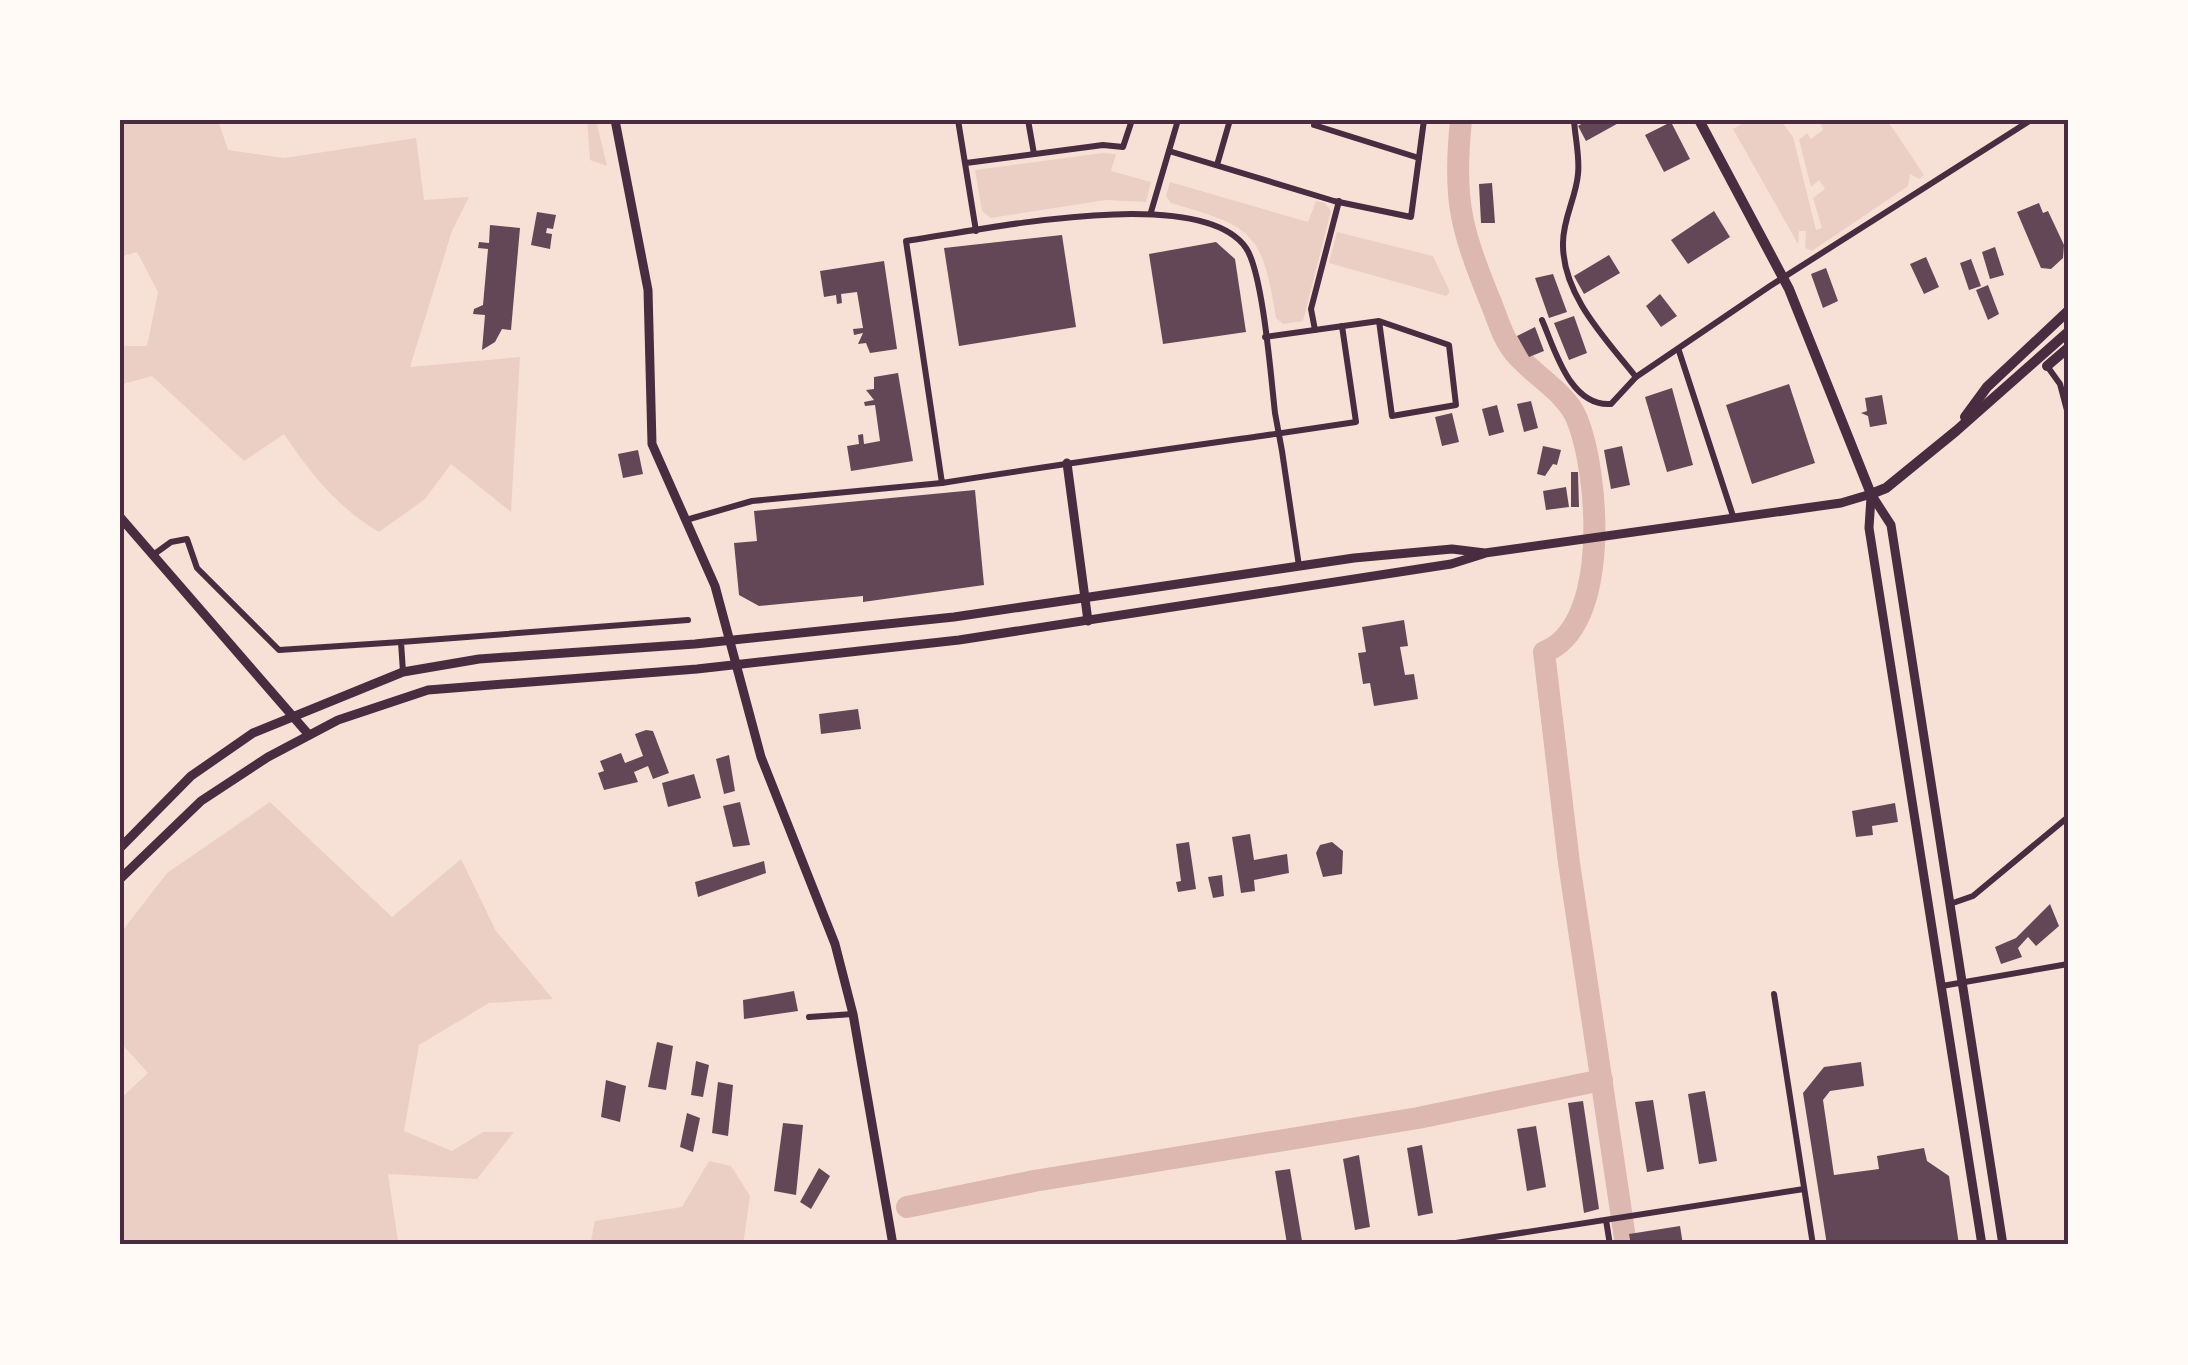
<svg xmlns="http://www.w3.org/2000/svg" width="2188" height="1365" font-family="Quicksand,sans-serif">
  <rect width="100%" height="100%" fill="#f7e1d7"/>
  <g fill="#ebcfc5">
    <path d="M120,120h98l10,30 56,8 132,-20 8,62 45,-3 -17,34 -42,136 110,-10 -9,155 -60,-48 -26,35 -46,33c-42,-25 -68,-58 -95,-98l-40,27 -92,-85 -32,9v-39h27l11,-54 -21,-40 -17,5z"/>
    <path d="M587,120h9l11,46 -17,-6z"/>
    <path d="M1749,120h31l13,17 23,93 6,-2 -9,-30 12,-9 -6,-9 -8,7 -12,-47 8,-7 4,6 12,-9 -4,-10h68l37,55 -5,4 -9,-5 -2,12 -96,65 -7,-3 1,-17h-7l-1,13 -65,-115z"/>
    <path d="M1103,153l13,1 -5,17 40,11 -5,20 -40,-2 -115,18 -9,-7 -7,-41z"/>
    <path d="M1170,182l138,40 8,-21 9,2 6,8 -28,110 -20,3 -7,-6c-14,-87 -23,-91 -105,-115l-5,-7z"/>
    <path d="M1337,232l96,24 17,36 -4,4 -117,-33z"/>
    <path d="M270,802l122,115 69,-58 35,72 57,68 -64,4 -70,42 -15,86 48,20 31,-19h31l-37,47 -89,-5 10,67 -9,4h-269v-146l28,-26 -28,-31v-108l47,-61z"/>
    <path d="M709,1161l22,5 19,30 -7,49h-153l5,-24 87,-14z"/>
  </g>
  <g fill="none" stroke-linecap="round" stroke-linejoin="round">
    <g stroke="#dcb8b0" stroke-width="22">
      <path d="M1461,120c-8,78 -1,106 28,178 8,18 13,40 26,55 18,22 51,39 62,66 22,54 34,208 -33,233l25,211 57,382"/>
      <path d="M907,1207l127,-26 384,-63 184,-38"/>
    </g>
  </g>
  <g fill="#644757">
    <path d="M1588,120h36l-38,21 -8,-15z"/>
    <path d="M1671,122l19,37 -26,13 -19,-37z"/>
    <path d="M1492,183l3,40h-14l-2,-39z"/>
    <path d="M2039,203l4,10 5,-2 16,34 -1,13 -12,11 -10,-1 -24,-56z"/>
    <path d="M1714,211l16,26 -42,27 -17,-24z"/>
    <path d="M537,212l19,3 -3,14 -6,-1 -1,5 6,1 -2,15 -19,-4z"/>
    <path d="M490,225l30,3 -9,102 -9,-1 -7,13 -13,8 3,-35 -12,-1 1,-5 9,-4 5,-56 -10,-1 1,-6 10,1z"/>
    <path d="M1062,235l14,92 -117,19 -15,-98z"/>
    <path d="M1216,242l19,17 11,73 -83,12 -14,-90z"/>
    <path d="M1995,247l9,28 -14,4 -8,-27z"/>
    <path d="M1609,255l11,18 -36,21 -10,-18z"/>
    <path d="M1926,257l13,30 -15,7 -14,-30z"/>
    <path d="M1971,259l10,27 -12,4 -9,-27z"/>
    <path d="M884,261l13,88 -27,4 -4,-10 -8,1 5,-11 -9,2 -1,-6 10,-1 -6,-36 -16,2 1,9 -5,1 -1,-9 -12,2 -4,-26z"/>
    <path d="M1826,268l12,33 -15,7 -12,-34z"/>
    <path d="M1553,274l14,38 -18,6 -14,-40z"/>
    <path d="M1988,285l11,29 -11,6 -12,-30z"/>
    <path d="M1660,294l17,22 -16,11 -15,-21z"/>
    <path d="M1574,316l13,37 -18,7 -15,-37z"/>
    <path d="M1535,327l9,24 -15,6 -12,-21z"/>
    <path d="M898,373l15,88 -62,10 -4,-25 12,-2 -1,-9 5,-1 1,10 16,-3 -5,-36 -10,1 -1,-4 10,-2 -8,-10 8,-1v-12z"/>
    <path d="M1789,384l26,79 -63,21 -26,-79z"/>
    <path d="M1672,388l21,77 -26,7 -22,-75z"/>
    <path d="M1882,395l5,29 -17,3 -2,-11 -7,-3 6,-2 -2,-13z"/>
    <path d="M1531,401l7,27 -14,4 -7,-28z"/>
    <path d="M1497,405l7,27 -15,4 -7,-27z"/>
    <path d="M1452,413l7,29 -17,4 -7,-29z"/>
    <path d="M1543,446l18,4 -4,15 -4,-1 -8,12 -8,-2z"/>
    <path d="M1622,446l8,39 -19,4 -7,-39z"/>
    <path d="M638,450l5,24 -20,4 -5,-24z"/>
    <path d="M1571,472h7l1,35h-8z"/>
    <path d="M1566,487l3,20 -23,3 -3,-19z"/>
    <path d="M975,490l9,95 -121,17v-6l-104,10 -20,-11 -5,-52 23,-2 -3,-30z"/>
    <path d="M1404,620l4,26 -8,1 5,28 9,-1 4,25 -44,7 -4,-23 -7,1 -5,-31 8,-1 -4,-25z"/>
    <path d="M858,709l3,20 -40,5 -2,-20z"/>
    <path d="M646,730l7,1 16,42 -16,6 -5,-13 -14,6 4,10 -34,8 -6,-17 6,-2 -4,-10 21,-8 4,10 18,-7 -8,-22z"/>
    <path d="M729,755l6,36 -11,3 -8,-35z"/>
    <path d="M694,774l7,24 -33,9 -6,-24z"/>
    <path d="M740,802l10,43 -17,2 -10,-41z"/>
    <path d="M1895,803l3,19 -26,4 1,9 -17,2 -4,-26z"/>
    <path d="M1250,834l4,26 33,-6 2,19 -35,7 1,11 -14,2 -9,-56z"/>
    <path d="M1189,842l7,47 -18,3 -2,-10 5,-1 -5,-37z"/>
    <path d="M1332,842l11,9 -1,23 -19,3 -7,-24 4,-8z"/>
    <path d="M764,861l2,12 -68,24 -3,-15z"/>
    <path d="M1222,875l2,21 -11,2 -5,-21z"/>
    <path d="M2050,904l9,22 -23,20 -8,-9 -10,11 4,9 -21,7 -6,-17 21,-9z"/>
    <path d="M794,991l4,20 -54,8 -1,-19z"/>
    <path d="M657,1042l16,4 -7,44 -18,-3z"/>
    <path d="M696,1061l13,4 -6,32 -12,-2z"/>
    <path d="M1861,1062l3,24 -34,5 -7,9 11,75 45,-6 -2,-13 47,-8 3,13 22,15 10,69h-132l-24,-152 21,-26z"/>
    <path d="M606,1080l20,6 -6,36 -19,-5z"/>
    <path d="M718,1082l15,3 -5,51 -16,-3z"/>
    <path d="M1705,1091l12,70 -18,3 -11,-70z"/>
    <path d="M1653,1100l11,69 -17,3 -12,-70z"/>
    <path d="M1583,1101l16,108 -15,4 -16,-110z"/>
    <path d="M687,1113l13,5 -7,34 -13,-5z"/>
    <path d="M783,1123l20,2 -7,70 -22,-4z"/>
    <path d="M1536,1126l10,61 -19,4 -10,-62z"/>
    <path d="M1422,1145l11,68 -15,3 -11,-68z"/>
    <path d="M1359,1155l11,72 -15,3 -12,-71z"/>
    <path d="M819,1168l11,8 -19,33 -11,-7z"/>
    <path d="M1290,1169l12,72 -15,3 -12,-73z"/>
    <path d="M1680,1226l3,19h-52l-2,-11z"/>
  </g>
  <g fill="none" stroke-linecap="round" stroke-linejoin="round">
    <g stroke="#4a2c40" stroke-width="6">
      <path d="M958,120l18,111"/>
      <path d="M1028,120l6,34"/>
      <path d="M1315,120l-1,5 105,33"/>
      <path d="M1574,120c1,17 6,37 4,54 -2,24 -15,44 -15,69 -1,52 43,96 73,134"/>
      <path d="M1169,151l165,50 77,16 13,-97"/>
      <path d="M966,163l137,-18 20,2 9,-27"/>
      <path d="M1217,165l13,-45"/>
      <path d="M1151,212l27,-92"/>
      <path d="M1542,320c13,30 28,87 69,84l25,-27 134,-91 261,-166"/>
      <path d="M1315,330l-4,-21 28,-108"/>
      <path d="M1265,337l114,-16 70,24 7,60 -64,11 -13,-95"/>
      <path d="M1679,351l55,168"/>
      <path d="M2047,366l13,18 8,30"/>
      <path d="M686,520l66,-19 190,-18"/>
      <path d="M153,555l18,-13 16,-3 10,29 82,82 122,-8"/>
      <path d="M1299,566l-17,-115 -7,-38c-4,-35 -12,-140 -29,-165 -46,-66 -269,-17 -340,-7l36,242c106,-17 213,-32 319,-47l95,-14 -14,-96"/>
      <path d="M403,672l-2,-30 287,-22"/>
      <path d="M1950,904l23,-8 95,-79"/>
      <path d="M1942,986l126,-22"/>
      <path d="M1774,994l39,251"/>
      <path d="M809,1017l44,-3"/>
      <path d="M1606,1220l4,25"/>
      <path d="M1443,1245l361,-56"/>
    </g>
    <g stroke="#4a2c40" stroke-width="9">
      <path d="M615,120l33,170 4,154 63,142 46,171 74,187 18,70 40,231"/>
      <path d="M1067,463l21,158"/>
      <path d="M1871,494l20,31 112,720"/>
      <path d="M1871,497l-2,31 113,717"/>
      <path d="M120,517l189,218"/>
      <path d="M120,848l71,-72 62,-43 150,-61 76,-13 216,-15 259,-27 400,-59 98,-9 33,4 356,-50 30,-9"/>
      <path d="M120,879l81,-78 67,-44 70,-37 90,-30 269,-21 262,-29 492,-76 32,-10"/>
    </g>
    <g stroke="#4a2c40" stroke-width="10">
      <path d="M1699,120l90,169 82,205 15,-6 70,-57 112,-99"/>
      <path d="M2047,366l21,-18"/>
      <path d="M1965,417l22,-30 81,-76"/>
    </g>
  </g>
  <rect width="2188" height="1365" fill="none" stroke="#fffaf5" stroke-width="245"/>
  <rect x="122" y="122" width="1944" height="1120" fill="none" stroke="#4a2c40" stroke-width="4"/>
</svg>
